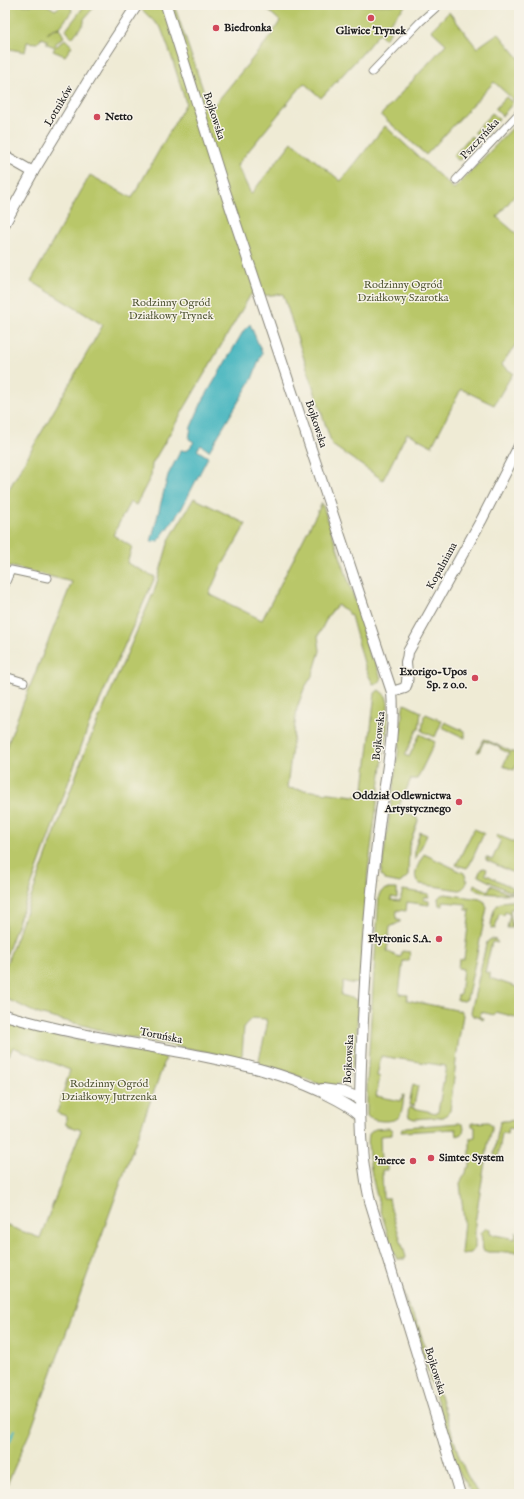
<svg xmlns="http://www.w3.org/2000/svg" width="524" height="1499" font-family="'IM FELL English',serif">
  <rect width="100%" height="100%" fill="#f7f3e8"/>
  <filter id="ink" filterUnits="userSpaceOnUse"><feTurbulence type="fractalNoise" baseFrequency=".025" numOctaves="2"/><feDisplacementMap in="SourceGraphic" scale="8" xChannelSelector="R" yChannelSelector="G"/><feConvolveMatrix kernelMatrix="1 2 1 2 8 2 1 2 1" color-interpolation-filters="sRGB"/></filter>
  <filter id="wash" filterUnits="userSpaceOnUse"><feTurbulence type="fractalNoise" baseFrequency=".012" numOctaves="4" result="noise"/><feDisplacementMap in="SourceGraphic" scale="16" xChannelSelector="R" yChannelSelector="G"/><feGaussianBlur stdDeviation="0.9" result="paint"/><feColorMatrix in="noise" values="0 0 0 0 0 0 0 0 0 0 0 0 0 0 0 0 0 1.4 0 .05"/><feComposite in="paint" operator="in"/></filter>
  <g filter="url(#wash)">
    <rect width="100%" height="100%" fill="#efebd5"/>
    <g fill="#b9c769" stroke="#6a7242">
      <path d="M11,5h36l8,5 7,-5h8l2,6 -12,16 -8,2 -5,5 6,-4 6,-2 5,9 -9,7 2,2 8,-7 7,7 -7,10 -12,-5 2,-4 -8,-3v-4l-5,-2 -5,5 -10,-1 -2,10 -20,-4v-25l6,-10 -3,-2z"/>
      <path d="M85,5h11l-12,14v4l-12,15 -6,-8z"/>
      <path d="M137,5h37l36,105 61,-74 9,-15 -18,-16h144l-20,22 5,5 -6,7 -6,-6 -18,22 -40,43 -17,-15 -67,82 14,29 41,-52 49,39 44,-55 69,63 65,-68v69l-22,27 22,19v104l-18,25 12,8 -19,32 -33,-16 -29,57 -25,-13 -24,47 -51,-35 -49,-151 -23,2 -9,-2 -99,170 -1,12 -15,29 -6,-3 -17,33 19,12 -5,16 28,14 -66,148 -84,234v-207l13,-36 54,-134 -67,-17v-69l98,-171 -72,-44 59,-106 42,23 54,-95 -15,-48 -10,-27z"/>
      <path d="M449,12l28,36 21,-15 21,25v47l-25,-23 -68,73 -45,-40 65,-71 -15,-14z"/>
      <path d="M506,97l7,6 -11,13 -7,-7z"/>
      <path d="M492,113l7,6 -18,19 -7,-6z"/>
      <path d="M471,136l7,6 -16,17 -4,1 -5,-4z"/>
      <path d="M194,498l52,26 -27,47 -10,23 53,26 60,-117 41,121v8l7,24 6,7 5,16 -2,4 -6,1 -7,-14 -15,-54 -5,-6 -9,-5 -9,11 -10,20 2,15 -7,23 -9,15 -7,19 -10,80 76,9 12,-104 4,-3 7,6 2,7 -1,26 -19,142 -8,110 -1,2c-6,1 -10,0 -16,-2l-2,14 14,4 3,4c-1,16 -1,60 -9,73 -3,6 -10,7 -15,10v1h-7l-42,-16 -27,-7 9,-38 -1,-7 -14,-1 -8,8 -2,29 -3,3 -132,-25c-22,-9 -45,-12 -68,-19 -12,-4 -22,-12 -34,-15v-31l80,-217 70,-162 14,-49z"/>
      <path d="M405,704l16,8 -2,17 -2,1 -12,25 4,2 11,-23 15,8 -18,37h-6l-13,29 19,10 1,3 -9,25 -1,30 -8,7 -15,-3 -4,-5 18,-129 4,-39z"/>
      <path d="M426,714l16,7 -7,16 -13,-6 2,-15z"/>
      <path d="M445,722l19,9 1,2v5l-23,-11z"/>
      <path d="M484,739l35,16v5l-5,10 -11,-4 6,-13 -9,-4v-2l-16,-6 -5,11h-2z"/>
      <path d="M474,829l10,4 -14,31 -3,4 -11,-3z"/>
      <path d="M420,832l7,3 -12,25v-12z"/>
      <path d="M497,835l22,9 -1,31 -32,-15v-3l6,3 9,-20 -5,-3z"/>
      <path d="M424,854l40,19 2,4 -1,3h3c-2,5 -4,9 -9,10l-39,-6c-10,-8 -1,-20 4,-30z"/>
      <path d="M484,868l3,1 -2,5 30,15 4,-5v6l-11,1 -30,-15 3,-7z"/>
      <path d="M474,884l14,7 3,-6 16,8 12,-1v1c-11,1 -38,3 -46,-5z"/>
      <path d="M386,889h11v9l-6,-1v3l9,1 3,-11 26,4v3h-5v3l5,1v4l-22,-3 -1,9 -9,-1 -1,9h4v3l-10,5 -3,24 9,5 5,1 1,-6 8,1 -1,9h-6l-4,33 9,1 -1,5 54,11 2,4 -5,30 -8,66 -6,6 -30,2 -5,-2 -1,-4 1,-6 27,6 2,-1 8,-46 -65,-10 -4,20 3,1 -4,19 25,5 2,-6h1c-1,7 -1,17 -5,22 -5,6 -27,5 -32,-1v-35l12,-186 3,-4z"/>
      <path d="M445,894l35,5 5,3 2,6 -20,91 -3,2 -7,-1 1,-5h2l3,-26 -5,-1 1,-8 5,-1 6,-49h-4v-6l-23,-2v4l-4,-1 -1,-7 3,-3z"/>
      <path d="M519,901v7l-9,1 2,19h-5l3,-14 -5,-2 -1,3 -5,-1 -4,15 -4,-1c0,-5 1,-9 2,-14 3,-14 13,-13 26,-13z"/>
      <path d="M491,939l5,1 2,3 -6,-1 -7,30 5,1v5l29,10v30l-23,-6 -2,3 -13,-3 -2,5 5,1 -1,2 -11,-5 -1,-3 15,-67 1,-3z"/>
      <path d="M5,1022l54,14 107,22 -134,369 -27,62v-264l35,13 41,-108 -15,-5v-9l-9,-3 13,-43 -57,-23 -4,8 -4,-1z"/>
      <path d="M413,1084l5,2 -4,20 -5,-1z"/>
      <path d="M519,1120v10l-10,-2 -2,6 -5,-1 -4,25 -1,-1 -3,-4 6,-31 3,-1z"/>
      <path d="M489,1122l3,4v3l-4,15 -13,79v25l-4,5 -10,1 3,-33 -4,-38 6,-10 1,-5 3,-1v-29l5,-1v-10l-3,-1v-3z"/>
      <path d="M459,1123l3,1 2,4 -1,5 -6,3 -1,-7 -55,3 1,-3 4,-2z"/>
      <path d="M389,1128l3,2v5l-12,1 1,28h6v6h-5l1,28h6l2,11 15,48 -1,2h-8l-4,-7c-8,-29 -29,-89 -24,-118l6,-5z"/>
      <path d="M486,1228l4,1v5l25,5 1,-7 3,1v17h-2v2h-29l-5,-2 -2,-17z"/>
      <path d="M399,1280l7,22 11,20 42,134 7,17 12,21h-5l-16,-25 -13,-41 1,-2 -27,-88h-2c-6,-20 -12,-39 -17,-58z"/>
    </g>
    <path fill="#46b6bf" stroke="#31696e" d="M250,324l12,29 -10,26 -43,72 -8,-6 -4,5 11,7 -26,51 -24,33 -7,1 17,-67 13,-25 6,1 7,-9 -5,-3 2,-12 11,-25 42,-72z"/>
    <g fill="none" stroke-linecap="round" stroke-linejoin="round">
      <path stroke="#46b6bf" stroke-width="2" d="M5,1451l10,-21"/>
    </g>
  </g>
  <g filter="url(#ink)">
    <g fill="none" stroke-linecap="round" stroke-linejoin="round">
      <defs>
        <g id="street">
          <path d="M372,72l48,-50 19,-17"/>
          <path d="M456,180l63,-67"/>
          <path d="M5,584l6,-14 37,8"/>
          <path d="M5,676l19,6"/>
        </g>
        <g id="secondary">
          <path d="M166,5l56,177 170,510c4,45 -8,90 -13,135 -8,64 -13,129 -16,193 -3,61 -7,121 7,181l90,293"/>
          <path d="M5,156l28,16"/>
          <path d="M5,223l28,-51 63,-104 41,-63"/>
          <path d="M392,692l13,-4c5,-8 1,-17 1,-26 1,-3 2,-7 2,-10l74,-133 37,-73"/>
          <path d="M5,1015c66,20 135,29 202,42 39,8 77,17 113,34 14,7 28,13 39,23"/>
          <path d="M322,1089l22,3 15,6"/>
        </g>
      </defs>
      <use href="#street" stroke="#868478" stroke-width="9"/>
      <use href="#secondary" stroke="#868478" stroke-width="12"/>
      <use href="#street" stroke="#fff" stroke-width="7"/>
      <use href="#secondary" stroke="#fff" stroke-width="10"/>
    </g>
  </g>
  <g fill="#d1495b" stroke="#f7f3e8" stroke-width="1.5">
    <circle cx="371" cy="18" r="4"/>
    <circle cx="216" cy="28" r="4"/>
    <circle cx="97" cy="117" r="4"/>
    <circle cx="475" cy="678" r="4"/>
    <circle cx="459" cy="802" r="4"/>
    <circle cx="439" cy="939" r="4"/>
    <circle cx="431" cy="1158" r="4"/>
    <circle cx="413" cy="1161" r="4"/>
  </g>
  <g text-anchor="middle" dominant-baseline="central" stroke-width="3" stroke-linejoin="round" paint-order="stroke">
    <g font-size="11" font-weight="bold" fill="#1c1c1c" stroke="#f7f3e8" text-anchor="end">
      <text x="224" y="28" text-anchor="start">Biedronka</text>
      <text x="371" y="31" text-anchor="middle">Gliwice Trynek</text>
      <text x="105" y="117" text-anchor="start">Netto</text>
      <text x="467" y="672">Exorigo-Upos<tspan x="467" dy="13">Sp. z o.o.</tspan></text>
      <text x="451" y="796">Oddział Odlewnictwa<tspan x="451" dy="13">Artystycznego</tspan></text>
      <text x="431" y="939">Flytronic S.A.</text>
      <text x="439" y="1158" text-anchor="start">Simtec System</text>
      <text x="405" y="1161">'merce</text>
    </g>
    <g font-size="11" fill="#1c1c1c" stroke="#f7f3e8">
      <text transform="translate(59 106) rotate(-59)">Lotników</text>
      <text transform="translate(214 116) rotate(72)">Bojkowska</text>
      <text transform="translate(480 139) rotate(-47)">Pszczyńska</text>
      <text transform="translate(316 424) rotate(72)">Bojkowska</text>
      <text transform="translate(442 566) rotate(-61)">Kopalniana</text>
      <text transform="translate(379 736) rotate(-84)">Bojkowska</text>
      <text transform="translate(161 1036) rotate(11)">Toruńska</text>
      <text transform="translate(349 1059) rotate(-87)">Bojkowska</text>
      <text transform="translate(435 1371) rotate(73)">Bojkowska</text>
    </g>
    <g font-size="11" fill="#535837" stroke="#f7f3e8">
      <text x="403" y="285">Rodzinny Ogród<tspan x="403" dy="13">Działkowy Szarotka</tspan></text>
      <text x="171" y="303">Rodzinny Ogród<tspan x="171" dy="13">Działkowy Trynek</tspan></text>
      <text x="109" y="1084">Rodzinny Ogród<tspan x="109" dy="13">Działkowy Jutrzenka</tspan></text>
    </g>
  </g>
  <rect width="524" height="1499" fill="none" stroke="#f7f3e8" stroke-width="20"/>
</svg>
